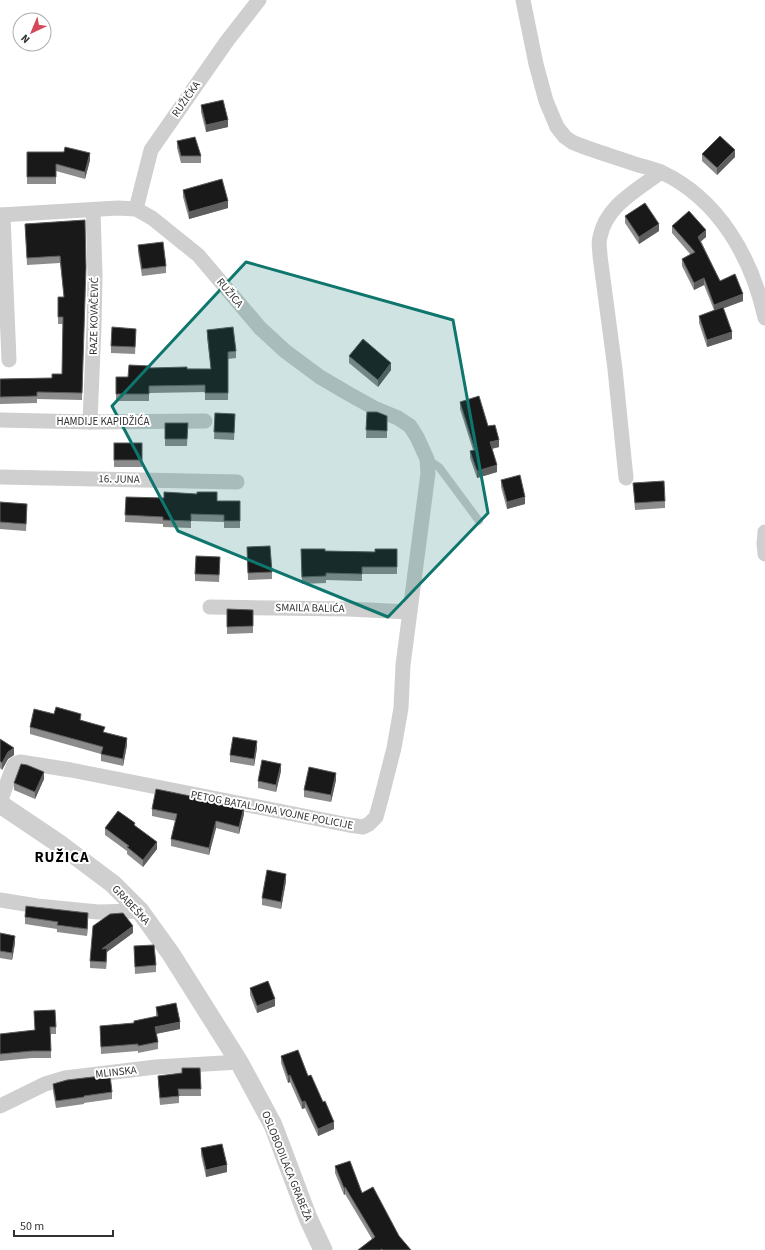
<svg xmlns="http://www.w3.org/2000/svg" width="765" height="1250" font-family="'Source Sans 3',sans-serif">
  <rect width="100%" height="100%" fill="#fff"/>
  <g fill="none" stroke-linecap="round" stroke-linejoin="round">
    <path stroke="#cfcfcf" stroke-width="8" d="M427,459l12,8 40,54"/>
    <g stroke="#cfcfcf" stroke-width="15">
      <path d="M523,0l13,64 10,37 11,26 8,10 7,5c21,9 44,15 66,23 8,2 16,4 23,7 58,27 91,86 104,146"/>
      <path d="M136,209l15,-59 76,-109 32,-41"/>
      <path d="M0,215l118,-7 18,1 16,9 46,37 62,73 25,23 35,26 29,17 27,15 22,9 12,8 7,11 10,22 1,14 -25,192 -2,43 -7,40 -13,51 -5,18 -7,7 -6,3 -14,-2 -278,-55 -51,-8 -5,2 -2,3 -13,35"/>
      <path d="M3,215l6,145"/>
      <path d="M0,420l90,2 115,-1"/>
      <path d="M90,422l4,-96 1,-52 -2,-64"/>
      <path d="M0,477l237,5"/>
      <path d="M626,478l-11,-109 -15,-113c0,-6 -2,-13 0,-19 6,-31 37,-47 61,-65"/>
      <path d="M765,532l-1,12 1,10"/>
      <path d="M210,607l138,2 62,3"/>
      <path d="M0,900l37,6 61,6 42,-1"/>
      <path d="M0,1106l45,-22 20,-6 91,-11 83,-5"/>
    </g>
    <path stroke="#cfcfcf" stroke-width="19" d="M0,804l61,41 52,39 27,27 31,43 68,108 34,63 35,93 15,32"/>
  </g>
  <g fill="#8c8c8c">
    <path d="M201,105l27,22 -22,5 -5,-20z"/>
    <path d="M177,141l24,15v7h-20l-4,-15z"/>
    <path d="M27,152l63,8 -5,19 -29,-8v13h-29z"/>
    <path d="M702,154l33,3 -18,18 -15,-14z"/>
    <path d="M183,190l45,18 -39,11 -6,-22z"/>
    <path d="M625,216l34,15 -20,13 -14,-21z"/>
    <path d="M85,220l-3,180 -45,-1v4l-37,1v-25l52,-1 10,-4 1,-50h-5v-27h6l-4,-34 -33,2 -2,-41z"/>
    <path d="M672,226l34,11 -5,4 19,40 23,20 -20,7 9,31 -25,8 -8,-24v-7l15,-6 -10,-25 -10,5 -12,-24v-7l8,-5 -18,-21z"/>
    <path d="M138,245l28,21v7l-24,3 -4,-24z"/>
    <path d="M207,330l29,21v7l-8,1v41h-23v-8l-56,1v8h-33v-24h12l22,-9 61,1 -4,-32z"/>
    <path d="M136,336l-1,18 -24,-1v-7z"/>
    <path d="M349,356l42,14 -13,17 -29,-24z"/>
    <path d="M460,402l28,24 11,21 -7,2 5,23 -20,6 -7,-20v-7l3,-1 -13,-41z"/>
    <path d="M367,412l20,4v22h-21z"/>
    <path d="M215,413l20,8 -1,19 -20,-1z"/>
    <path d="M165,423h23l-1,23h-22z"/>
    <rect x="114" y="443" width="28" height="24"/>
    <path d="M501,480l24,24 -18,5 -6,-22z"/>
    <path d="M633,483l32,18v7l-30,2z"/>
    <path d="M126,497l91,4h23v27h-16v-6l-33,-1v7l-28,-1v-3l-38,-2z"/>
    <path d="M0,502l27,9 -1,20 -26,-2z"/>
    <path d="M247,547l25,25v7l-24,1z"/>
    <path d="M397,549v25h-35v7l-36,-1v3l-24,1 -1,-28 24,-5 50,1z"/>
    <path d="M220,564l-1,18 -24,-1v-7z"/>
    <path d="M227,609l26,1v23l-26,1z"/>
    <path d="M81,720l46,25 -4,21 -22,-5v-7l-71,-20v-7z"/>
    <path d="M0,739l14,16 -6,4 -6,11 -2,-2z"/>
    <path d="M257,748l-3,18 -24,-4v-7z"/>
    <path d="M281,771l-5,21 -18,-4v-7z"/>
    <path d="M44,779l-9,20 -21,-9v-7z"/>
    <path d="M336,780l-5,22 -27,-5v-7z"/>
    <path d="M152,809l92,5 -5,20 -23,-6 -7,27 -38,-9v-7l5,-18 -24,-5z"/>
    <path d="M135,826l22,23 -14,18 -16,-13v-3l-22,-16v-7z"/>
    <path d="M286,881l-5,28 -19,-4v-7z"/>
    <path d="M25,917l63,3 -1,16 -30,-4v-3l-32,-5z"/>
    <path d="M0,933l15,10 -3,17 -12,-2z"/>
    <path d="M133,933l-26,19 -1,17 -16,-1v-7z"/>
    <path d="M134,946l22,19v7l-21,2z"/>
    <path d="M250,988l25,18 -18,7 -7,-18z"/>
    <path d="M156,1007l24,22 -24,5 2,8v7l-20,4v-2l-37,3 -1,-28 34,-3v-2l22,-4z"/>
    <path d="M34,1011l22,16v7h-5v24h-19l-32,3v-27l35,-4z"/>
    <path d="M281,1056l27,20 26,53 -16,7 -13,-28 -3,1 -12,-27 -2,1 -7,-20z"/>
    <path d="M200,1068l1,28h-22v7l-19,2 -2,-22v-7l24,-3z"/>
    <path d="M53,1084l59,8v7l-28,4v1l-28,4 -3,-17z"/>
    <path d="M201,1148l26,24 -21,5 -5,-22z"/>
    <path d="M335,1166l27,27 49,57h-53l14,-11 -27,-45 -1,1 -9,-22z"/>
  </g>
  <g fill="#5e5e5e">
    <path d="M228,120v7l-22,5v-7z"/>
    <path d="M735,150v7l-18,18v-7z"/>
    <path d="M90,153v7l-5,19v-7z"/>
    <path d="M228,201v7l-39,11v-7z"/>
    <path d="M659,224v7l-20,13v-7z"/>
    <path d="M706,230v7l-8,7v-7z"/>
    <path d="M704,278v7l-10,5v-7z"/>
    <path d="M743,294v7l-29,11v-7z"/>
    <path d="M732,332v7l-25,8v-7z"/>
    <path d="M391,363v7l-13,17v-7z"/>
    <path d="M499,440v7l-9,2v-7z"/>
    <path d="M497,465v7l-20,6v-7z"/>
    <path d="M525,497v7l-18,5v-7z"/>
    <path d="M127,738v7l-4,21v-7z"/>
    <path d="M257,741v7l-3,18v-7z"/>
    <path d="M14,748v7l-6,4 -6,11v-7l6,-11z"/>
    <path d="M281,764v7l-5,21v-7z"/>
    <path d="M44,772v7l-9,20v-7z"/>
    <path d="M336,773v7l-5,22v-7z"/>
    <path d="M244,807v7l-5,20v-7z"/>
    <path d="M216,821v7l-7,27v-7z"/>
    <path d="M157,842v7l-14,18v-7z"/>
    <path d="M286,874v7l-5,28v-7z"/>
    <path d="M88,913v7l-1,16v-7z"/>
    <path d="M133,926v7l-26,19 -1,17v-7l-4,-13z"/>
    <path d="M15,936v7l-3,17v-7z"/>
    <path d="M275,999v7l-18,7v-7z"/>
    <path d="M180,1022v7l-25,5v-7z"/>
    <path d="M290,1075v7l-2,1v-7z"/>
    <path d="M305,1101v7l-3,1v-7z"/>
    <path d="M334,1122v7l-16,7v-7z"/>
    <path d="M227,1165v7l-21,5v-7z"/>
    <path d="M345,1187v7l-1,1v-7z"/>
  </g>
  <g fill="#191919" stroke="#5e5e5e">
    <path d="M223,100l5,20 -22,5 -5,-20z"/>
    <path d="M720,136l15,14 -18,18 -15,-14z"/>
    <path d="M195,137l6,19h-20l-4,-15z"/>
    <path d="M65,147l25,6 -5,19 -29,-8v13h-29v-25h37z"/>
    <path d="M222,179l6,22 -39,11 -6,-22z"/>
    <path d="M645,203l14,21 -20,13 -14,-21z"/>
    <path d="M689,211l17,19 -8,7 22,44 15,-7 8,20 -29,11 -10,-27 -10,5 -12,-24 13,-7 -23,-26z"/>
    <path d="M85,220l1,47 -4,126 -45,-1v4l-37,1v-18l52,-1v-4h10l1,-57h-5v-20h6l-4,-41 -33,2 -2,-34z"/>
    <path d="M163,242l3,24 -24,3 -4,-24z"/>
    <path d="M723,307l9,25 -25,8 -8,-24z"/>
    <path d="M112,327l24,2 -1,18 -24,-1z"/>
    <path d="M233,327l3,24 -8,1v41h-23v-8l-56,1v8h-33v-17h12l1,-12 21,1v2l37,-1v2h24l-4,-39z"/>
    <path d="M363,339l28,24 -13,17 -29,-24z"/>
    <path d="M479,396l9,30 7,-1 4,15 -9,2 7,23 -20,6 -7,-20 5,-1 -15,-48z"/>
    <path d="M367,412h10l10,4v15l-21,-1z"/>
    <path d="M215,413l20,1 -1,19 -20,-1z"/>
    <path d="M165,423h23l-1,16h-22z"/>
    <rect x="114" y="443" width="28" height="17"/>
    <path d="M520,475l5,22 -18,5 -6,-22z"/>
    <path d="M664,481l1,20 -30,2 -2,-20z"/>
    <path d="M164,492l33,2v-2h20v9h23v20h-16v-6l-33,-1v7l-28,-1v-3l-38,-2 1,-18 38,1z"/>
    <path d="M0,502l27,2 -1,20 -26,-2z"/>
    <path d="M270,546l2,26 -24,1 -1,-26z"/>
    <path d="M301,549h24v2l50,1v-3h22v18h-35v7l-36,-1v3l-24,1z"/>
    <path d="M196,556l24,1 -1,18 -24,-1z"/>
    <path d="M227,609l26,1v16l-26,1z"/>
    <path d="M56,707l25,7 -1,6 25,7 -2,5 24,6 -4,21 -22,-5 2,-7 -73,-20 4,-18 20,5z"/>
    <path d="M233,737l24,4 -3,18 -24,-4z"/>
    <path d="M0,739l14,9 -6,4 -6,11 -2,-2z"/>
    <path d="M262,760l19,4 -5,21 -18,-4z"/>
    <path d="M21,764l6,1 17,7 -9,20 -21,-9z"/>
    <path d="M309,767l27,6 -5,22 -27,-5z"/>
    <path d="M156,789l88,18 -5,20 -23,-6 -7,27 -38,-9 6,-25 -25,-5z"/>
    <path d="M118,811l17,12 -1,2 23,17 -14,18 -16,-13 2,-1 -24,-18z"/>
    <path d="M267,870l19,4 -5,28 -19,-4z"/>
    <path d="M26,906l62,7 -1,16 -30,-4 1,-3 -33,-5z"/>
    <path d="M123,913l10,13 -31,23 5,-1 -1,14 -16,-1 3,-35 17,-12z"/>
    <path d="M0,933l15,3 -3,17 -12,-2z"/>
    <path d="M154,945l2,20 -21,2 -1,-21z"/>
    <path d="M268,981l7,18 -18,7 -7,-18z"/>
    <path d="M176,1003l4,19 -25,5 3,15 -20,4v-2l-37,3 -1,-21 34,-3v-2l24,-5 -2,-9z"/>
    <path d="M55,1010l1,17h-6l1,24h-19l-32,3v-20l35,-4 -1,-19z"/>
    <path d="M298,1050l10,26 3,-1 12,27 2,-1 9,21 -16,7 -13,-28 -3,1 -12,-27 -2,1 -7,-20z"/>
    <path d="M182,1068h18l1,21h-23l1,7 -19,2 -2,-22 24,-3z"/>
    <path d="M110,1075l2,17 -28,4v1l-28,4 -3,-17 14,-4z"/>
    <path d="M222,1144l5,21 -21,5 -5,-22z"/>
    <path d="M350,1161l12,32 11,-6 26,49 12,14h-28l-1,-1 -2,1h-22l17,-13 -30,-50 -1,1 -9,-22z"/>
  </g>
  <path fill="#0f766e" fill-opacity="0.2" stroke="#0f766e" stroke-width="3" stroke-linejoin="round" d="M246,262l207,58 35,193 -100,104 -210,-86 -66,-125z"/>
  <g text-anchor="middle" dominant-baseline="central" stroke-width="4" stroke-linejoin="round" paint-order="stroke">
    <g font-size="11" fill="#323232" stroke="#fff">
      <text transform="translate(186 99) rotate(-55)">RUŽIČKA</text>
      <text transform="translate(230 293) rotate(50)">RUŽICA</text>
      <text transform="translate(94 316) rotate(-89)">RAZE KOVAČEVIĆ</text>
      <text x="103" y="421">HAMDIJE KAPIDŽIĆA</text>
      <text transform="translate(119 479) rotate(1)">16. JUNA</text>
      <text transform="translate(310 608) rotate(1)">SMAILA BALIĆA</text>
      <text transform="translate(272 810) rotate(11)">PETOG BATALJONA VOJNE POLICIJE</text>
      <text transform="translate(131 905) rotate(47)">GRABEŠKA</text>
      <text transform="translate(116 1072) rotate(-6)">MLINSKA</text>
      <text transform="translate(287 1166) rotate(68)">OSLOBODILACA GRABEŽA</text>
    </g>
    <g font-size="15" font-weight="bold" letter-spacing="1" fill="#000" stroke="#fff">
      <text x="62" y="857">RUŽICA</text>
    </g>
  </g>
  <g transform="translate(32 32) rotate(224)"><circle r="19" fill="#ffffff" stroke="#adadad"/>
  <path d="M0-3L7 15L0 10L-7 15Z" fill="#d24a59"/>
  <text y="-6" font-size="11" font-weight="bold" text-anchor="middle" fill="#323232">N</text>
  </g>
  <path d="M14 1230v6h99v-6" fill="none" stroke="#323232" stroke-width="2"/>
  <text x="20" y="1230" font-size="12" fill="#323232" stroke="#ffffff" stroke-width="3" paint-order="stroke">50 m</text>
</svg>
